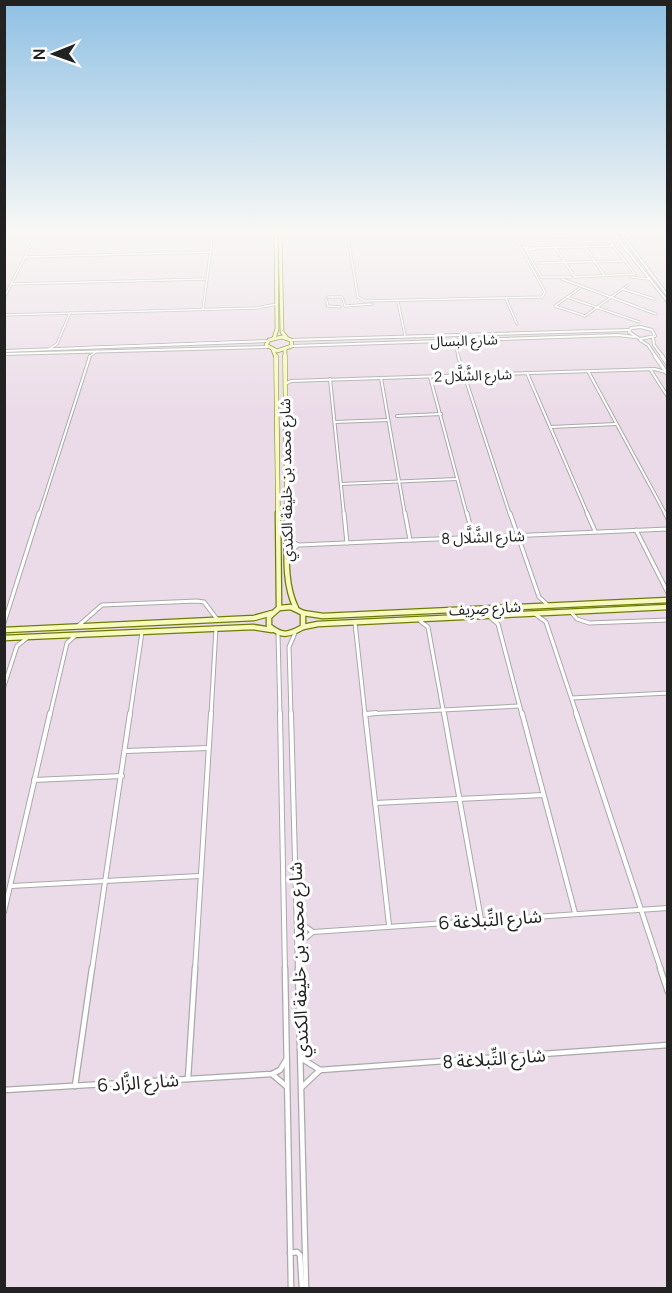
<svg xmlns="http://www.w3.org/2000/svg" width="672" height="1293" font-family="Manrope,'Noto Sans Arabic',sans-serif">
  <rect width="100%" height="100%" fill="#f2efe9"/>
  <rect fill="#ebdbe8" x="5" y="233" width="662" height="1055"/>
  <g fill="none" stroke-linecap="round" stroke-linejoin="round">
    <defs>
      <g id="minor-far4">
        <path d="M4,233h15"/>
        <path d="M347,233l11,64 7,4 177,-4 3,-5 -32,-59"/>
        <path d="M517,233h23"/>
        <path d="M577,235l27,40"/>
        <path d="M547,236l28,41"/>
        <path d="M524,247l12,2 -10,1"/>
        <path d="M535,248l79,-2"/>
        <path d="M25,257l185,-5"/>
        <path d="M540,263l85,-2"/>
        <path d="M571,277h-30l-22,-40 86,-2 30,39 -60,3"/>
        <path d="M631,277l18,2"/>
        <path d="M562,279l94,35"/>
        <path d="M12,284l194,-5"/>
        <path d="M580,288l-25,18 30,10 43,-31"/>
        <path d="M623,289l31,10"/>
        <path d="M328,297h14l3,9 27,-2"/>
        <path d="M567,297l72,25"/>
        <path d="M4,298l33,-65"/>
        <path d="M326,299l2,7 12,1"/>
        <path d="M506,299l11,25"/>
        <path d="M398,302l7,33"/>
        <path d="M203,309l10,-76"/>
        <path d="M4,315l253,-7 20,-4"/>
        <path d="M453,340l6,17"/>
        <path d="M75,348l161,-6"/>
        <path d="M49,349l8,-5 13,-31"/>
        <path d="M89,357l8,-6"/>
      </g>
      <g id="minor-far3">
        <path d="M458,356l52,159"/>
        <path d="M650,369l18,28"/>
        <path d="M588,371l78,144"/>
        <path d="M527,373l61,142"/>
        <path d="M430,377l37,138"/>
        <path d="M381,378l24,137"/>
        <path d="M330,379l14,136"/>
        <path d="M285,384l6,-3 364,-12 10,3"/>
        <path d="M397,416l44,-2"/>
        <path d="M335,422l53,-2"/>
        <path d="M551,427l65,-3"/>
        <path d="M341,484l116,-5"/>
        <path d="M39,515l51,-159"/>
      </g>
      <g id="minor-far2">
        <path d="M344,513l3,30"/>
        <path d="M405,513l5,27"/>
        <path d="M467,513l6,24"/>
        <path d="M510,513l29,84 9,8"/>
        <path d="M587,513l8,18"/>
        <path d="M665,513l3,6"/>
        <path d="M636,530l32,63"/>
        <path d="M288,540l11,5 369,-16"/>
        <path d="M288,553l9,-7"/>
        <path d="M572,613l5,6 12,4 79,-3"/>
        <path d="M535,614l11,8 31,93"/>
        <path d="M490,617l8,7 24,91"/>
        <path d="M420,621l8,6 16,88"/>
        <path d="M4,623l35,-110"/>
        <path d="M355,623l10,92"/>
        <path d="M78,626l24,-21 95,-4 7,1 13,17"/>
        <path d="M278,634l2,81"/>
        <path d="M4,686l13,-40 10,-8"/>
        <path d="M572,698l96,-5"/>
        <path d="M366,714l153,-8"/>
        <path d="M50,715l17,-72 8,-7"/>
        <path d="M130,715l12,-83"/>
        <path d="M211,715l5,-87"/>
        <path d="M291,715l-2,-68 6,-14"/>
      </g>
      <g id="minor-far1">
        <path d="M280,713l5,257"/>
        <path d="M291,713l7,257"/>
        <path d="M365,713l24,212"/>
        <path d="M444,713l37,206"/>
        <path d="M522,713l53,200"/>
        <path d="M576,713l85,257"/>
        <path d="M366,714l10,-1"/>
        <path d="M126,751l82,-3"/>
        <path d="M34,780l88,-4"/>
        <path d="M375,803l168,-8"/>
        <path d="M11,886l188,-10"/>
        <path d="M4,912l46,-199"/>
        <path d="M298,921l15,11"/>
        <path d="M300,943l13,-11 355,-24"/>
        <path d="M92,970l38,-257"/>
        <path d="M195,970l16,-257"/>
      </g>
      <g id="minor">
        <path d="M285,968l6,320"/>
        <path d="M298,968l8,320"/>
        <path d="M660,968l8,24"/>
        <path d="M301,1058l19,12 348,-25"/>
        <path d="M273,1075l13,11"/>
        <path d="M188,1079l7,-111"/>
        <path d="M75,1086l17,-118"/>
        <path d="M302,1087l18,-17"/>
        <path d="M4,1090l268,-16 8,-4 6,-10"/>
        <path d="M290,1253l7,-1 3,3 2,33"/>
      </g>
      <g id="tertiary-far1">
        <path d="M610,233h14"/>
        <path d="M615,235l53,67"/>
        <path d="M622,235l46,61"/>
        <path d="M641,327l11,3 3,6 -15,3 -11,-7 2,-4z"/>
        <path d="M653,338l1,7 9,12"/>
        <path d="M291,340l338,-10"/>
        <path d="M640,340l8,5 8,12"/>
        <path d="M292,346l326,-11 17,2"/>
        <path d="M4,351l263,-10"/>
        <path d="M4,354l263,-7"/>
      </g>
      <g id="tertiary">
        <path d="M655,356l13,19"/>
        <path d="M662,356l6,9"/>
      </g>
      <g id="secondary-far2">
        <path d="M280,233l2,99 4,5"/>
        <path d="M282,337l9,3 1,6 -15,5 -11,-6 3,-5z"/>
        <path d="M274,338l3,-9 -1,-96"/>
        <path d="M273,350l3,7"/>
        <path d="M285,350v7"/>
      </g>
      <g id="secondary-far1">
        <path d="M276,356l2,159"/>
        <path d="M285,356l2,159"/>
      </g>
      <g id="secondary">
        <path d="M278,513l1,95"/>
        <path d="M287,513c1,30 -5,67 9,95"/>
        <path d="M291,607l12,6v14c-14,8 -21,10 -34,-1v-9l10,-9z"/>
        <path d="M303,613l20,3 345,-16"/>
        <path d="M303,627l15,-3 350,-17"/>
        <path d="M4,630l250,-12 18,-5"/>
        <path d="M4,638l249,-11 19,3"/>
      </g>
    </defs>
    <use href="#minor-far4" stroke="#a9a9a9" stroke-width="3"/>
    <use href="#minor-far3" stroke="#a9a9a9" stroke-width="4"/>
    <use href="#minor-far2" stroke="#a9a9a9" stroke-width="5"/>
    <use href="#minor-far1" stroke="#a9a9a9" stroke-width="6"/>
    <use href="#minor" stroke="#a9a9a9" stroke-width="7"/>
    <use href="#tertiary-far1" stroke="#a9a9a9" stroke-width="4"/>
    <use href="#tertiary" stroke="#a9a9a9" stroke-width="4.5"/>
    <use href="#secondary-far2" stroke="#707d05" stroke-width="4.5"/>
    <use href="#secondary-far1" stroke="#707d05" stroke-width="5"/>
    <use href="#secondary" stroke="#707d05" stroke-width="7"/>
    <use href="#minor-far4" stroke="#fff" stroke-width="1.5"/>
    <use href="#minor-far3" stroke="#fff" stroke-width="2"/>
    <use href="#minor-far2" stroke="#fff" stroke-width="3"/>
    <use href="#minor-far1" stroke="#fff" stroke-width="4"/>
    <use href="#minor" stroke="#fff" stroke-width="4.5"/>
    <use href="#tertiary-far1" stroke="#fff" stroke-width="2"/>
    <use href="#tertiary" stroke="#fff" stroke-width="3"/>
    <use href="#secondary-far2" stroke="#f7fabf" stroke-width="3"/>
    <use href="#secondary-far1" stroke="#f7fabf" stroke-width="4"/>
    <use href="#secondary" stroke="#f7fabf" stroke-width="4.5"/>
  </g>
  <linearGradient id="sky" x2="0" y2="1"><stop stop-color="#8fc0e4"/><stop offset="0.56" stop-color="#f9f8f5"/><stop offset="1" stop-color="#f9f8f5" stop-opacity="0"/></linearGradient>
  <rect width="672" height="414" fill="url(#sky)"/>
  <g text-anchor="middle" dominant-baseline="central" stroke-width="6" stroke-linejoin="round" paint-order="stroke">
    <g font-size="14" fill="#222" stroke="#fff">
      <text transform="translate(464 340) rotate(-2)">شارع البسال</text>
      <text transform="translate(473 375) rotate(-2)">شارع الشَّلَّال 2</text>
    </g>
    <g font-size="15" fill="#222" stroke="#fff">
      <text transform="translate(286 480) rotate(-91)">شارع محمد بن خليفة الكندي</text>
      <text transform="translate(483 537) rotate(-2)">شارع الشَّلَّال 8</text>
      <text transform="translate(485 608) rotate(-3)">شارع صِرِيف</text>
    </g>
    <g font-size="18" fill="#222" stroke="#fff">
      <text transform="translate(490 919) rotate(-4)">شارع التِّبلاغة 6</text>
      <text transform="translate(298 960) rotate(-92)">شارع محمد بن خليفة الكندي</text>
      <text transform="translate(494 1058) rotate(-4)">شارع التِّبلاغة 8</text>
      <text transform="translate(138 1082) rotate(-4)">شارع الزَّاد 6</text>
    </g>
  </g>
  <rect width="672" height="1293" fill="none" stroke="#222222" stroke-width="12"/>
  <g transform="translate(54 54) rotate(269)" stroke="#ffffff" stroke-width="4.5" paint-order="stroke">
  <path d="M0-4.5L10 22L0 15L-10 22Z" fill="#222222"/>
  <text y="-9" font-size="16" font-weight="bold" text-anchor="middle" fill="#222222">N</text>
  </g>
</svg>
